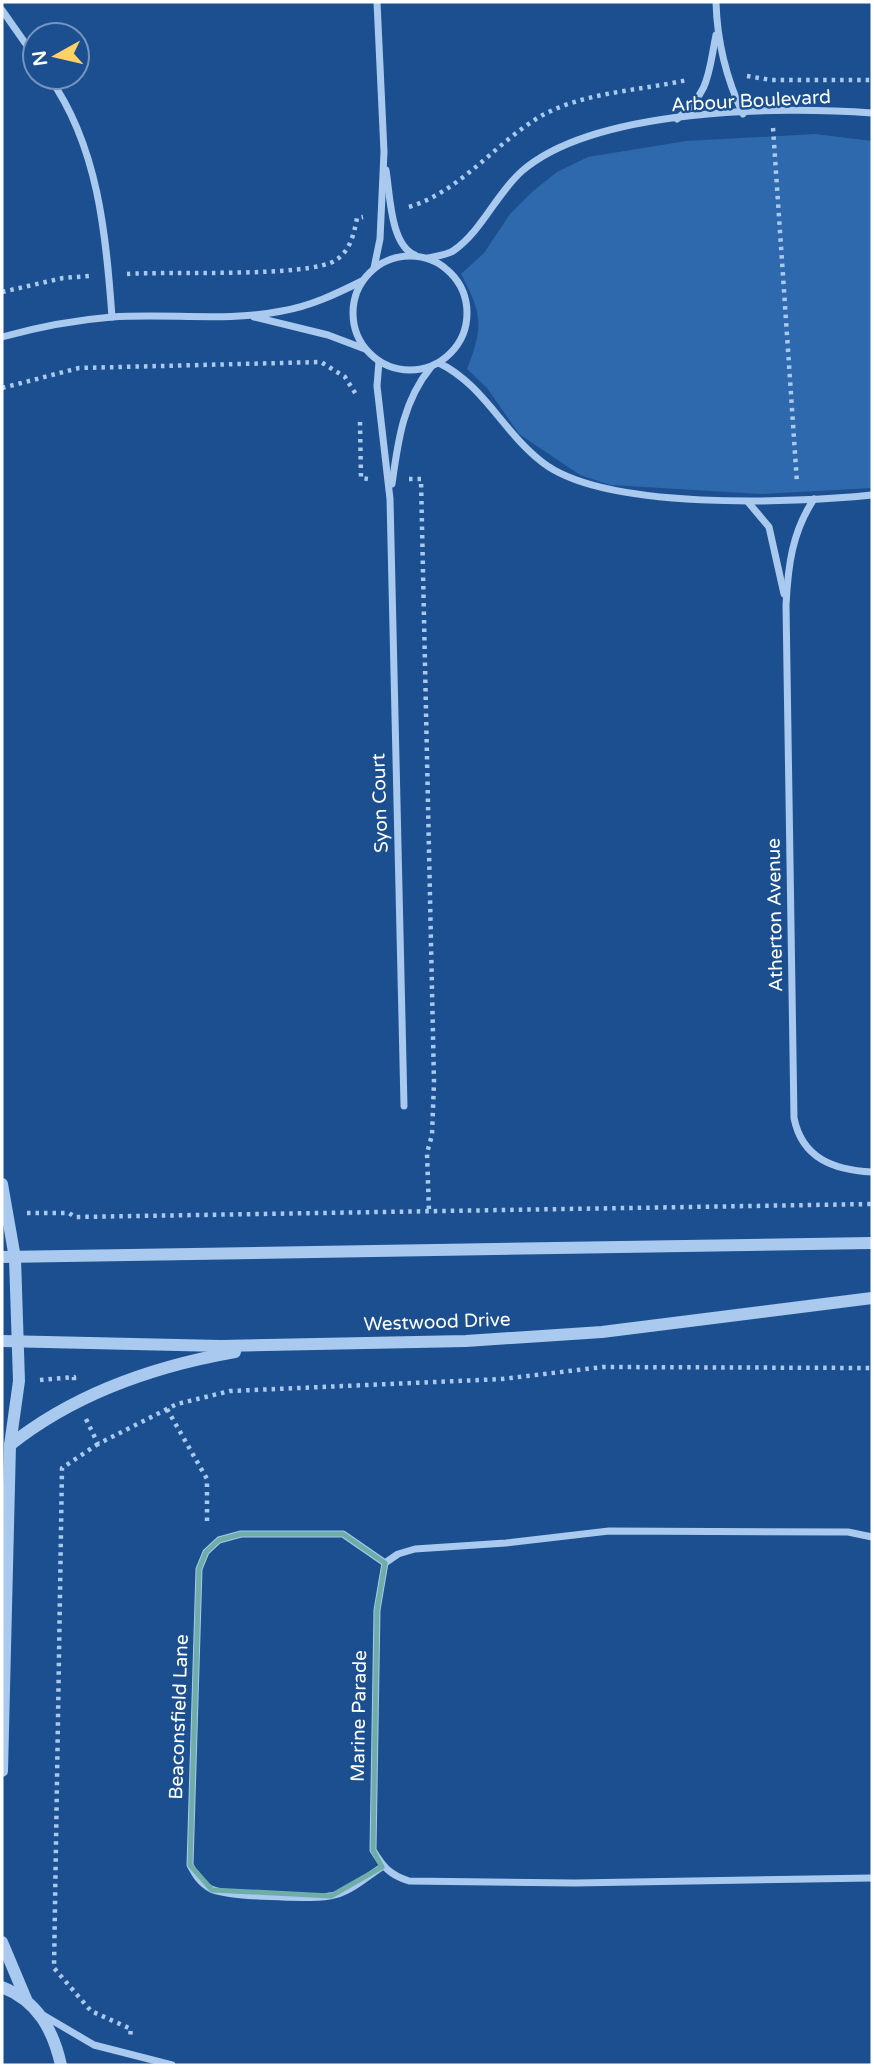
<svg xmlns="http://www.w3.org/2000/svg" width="874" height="2067" font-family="'Varela Round',sans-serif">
  <rect width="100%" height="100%" fill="#1b4f8f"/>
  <path fill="#2e69ad" d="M815,134l57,7v347l-111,6 -151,-9 -30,-10 -61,-41 -32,-46 -20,-19c17,-44 15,-55 -6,-95l23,-21 26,-39 22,-22 25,-20 31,-15 98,-16z"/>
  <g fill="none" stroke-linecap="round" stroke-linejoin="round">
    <g stroke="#a9c9ee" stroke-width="4.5" stroke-dasharray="3.5 5" stroke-linecap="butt">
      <path d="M747,76l24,4h101"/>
      <path d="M773,128l24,355"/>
      <path d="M409,207c51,-16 83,-60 127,-88 43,-27 103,-28 151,-39"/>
      <path d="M127,274c39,-3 183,4 209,-14 14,-9 18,-26 21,-42l6,-1"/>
      <path d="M2,292l61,-14 27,-2"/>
      <path d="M2,388l77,-20 242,-6 24,15 12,19"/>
      <path d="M360,422l1,56 8,1"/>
      <path d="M409,479h12l13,603 -2,53 -5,18 2,58"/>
      <path d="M27,1213h42l6,4 797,-13"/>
      <path d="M40,1380l34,-3v4"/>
      <path d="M167,1409l40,70v47"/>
      <path d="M86,1419l12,25 79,-40 53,-13 272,-12 101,-12 269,1"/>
      <path d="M98,1444l-36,24 -8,500 37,43 40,18 -1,8"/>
    </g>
    <g stroke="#a9c9ee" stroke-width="7">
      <path d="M716,2c1,39 10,76 27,112"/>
      <path d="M2,10l33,47"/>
      <path d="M49,77c49,69 57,157 63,240"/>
      <path d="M677,119c33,-27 31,-44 39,-84"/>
      <path d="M386,170c4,23 4,75 29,85"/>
      <circle cx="410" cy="313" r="57"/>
      <path d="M428,258c8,-2 19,-3 25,-7 29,-20 43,-57 69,-80 73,-63 258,-65 350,-58"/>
      <path d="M374,268l6,-29 4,-87 -7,-150"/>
      <path d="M254,317l74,18 37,14"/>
      <path d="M2,337c36,-10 73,-17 110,-20 56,-4 115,5 170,-6 29,-5 54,-17 80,-30"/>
      <path d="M379,361l-2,25 13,113 14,607"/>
      <path d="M439,363c45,22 64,69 103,99 62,49 252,41 330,33"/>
      <path d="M392,484c6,-43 11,-83 39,-117"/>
      <path d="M814,499c-22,33 -26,67 -28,106l8,513c8,40 39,52 78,54"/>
      <path d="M748,502l21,25 15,67"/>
      <path d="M872,1537l-24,-5 -239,-1 -103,12 -91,6 -17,5 -13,9 -8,47 -4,240c10,17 17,25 36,31l166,2 297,-5"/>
      <path d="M382,1867c-16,10 -32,26 -52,29 -20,3 -102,1 -119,-7 -11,-6 -15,-13 -21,-24l9,-296 7,-17 13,-12 22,-6h102l42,29"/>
      <path d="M43,2015l51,30 78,20"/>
    </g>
    <g stroke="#a9c9ee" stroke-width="12">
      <path d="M2,1184l13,74 4,123 -9,64 -8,326"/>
      <path d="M2,1257l870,-14"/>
      <path d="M2,1341l219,5 245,-5 136,-9 270,-34"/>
      <path d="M10,1445c64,-51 145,-79 225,-93"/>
      <path d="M2,1942l24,57"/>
      <path d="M2,1987c36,14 51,43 59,78"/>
    </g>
  </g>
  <path fill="none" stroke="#6fada8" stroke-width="5" stroke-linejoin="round" d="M241,1534h102l42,29 -8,47 -4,240 9,17 -51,29 -119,-6 -22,-25 9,-296 7,-17 13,-12z"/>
  <g text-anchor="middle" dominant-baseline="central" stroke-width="5" stroke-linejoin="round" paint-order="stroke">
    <g font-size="19" fill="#fff" stroke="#1b4f8f">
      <text transform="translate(751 101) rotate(-3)">Arbour Boulevard</text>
      <text transform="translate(380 803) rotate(-92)">Syon Court</text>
      <text transform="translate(775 915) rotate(-91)">Atherton Avenue</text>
      <text transform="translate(437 1322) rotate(-2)">Westwood Drive</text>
      <text transform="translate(359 1716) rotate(-89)">Marine Parade</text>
      <text transform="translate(179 1717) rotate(-88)">Beaconsfield Lane</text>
    </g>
  </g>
  <rect width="874" height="2067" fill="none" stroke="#ffffff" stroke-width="7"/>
  <g transform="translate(56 56) rotate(262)"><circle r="33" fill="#1b4f8f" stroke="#7695bc" stroke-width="2"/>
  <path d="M0-5L12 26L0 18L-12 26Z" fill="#ffd166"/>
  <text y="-10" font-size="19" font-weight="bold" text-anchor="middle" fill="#ffffff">N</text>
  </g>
</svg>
